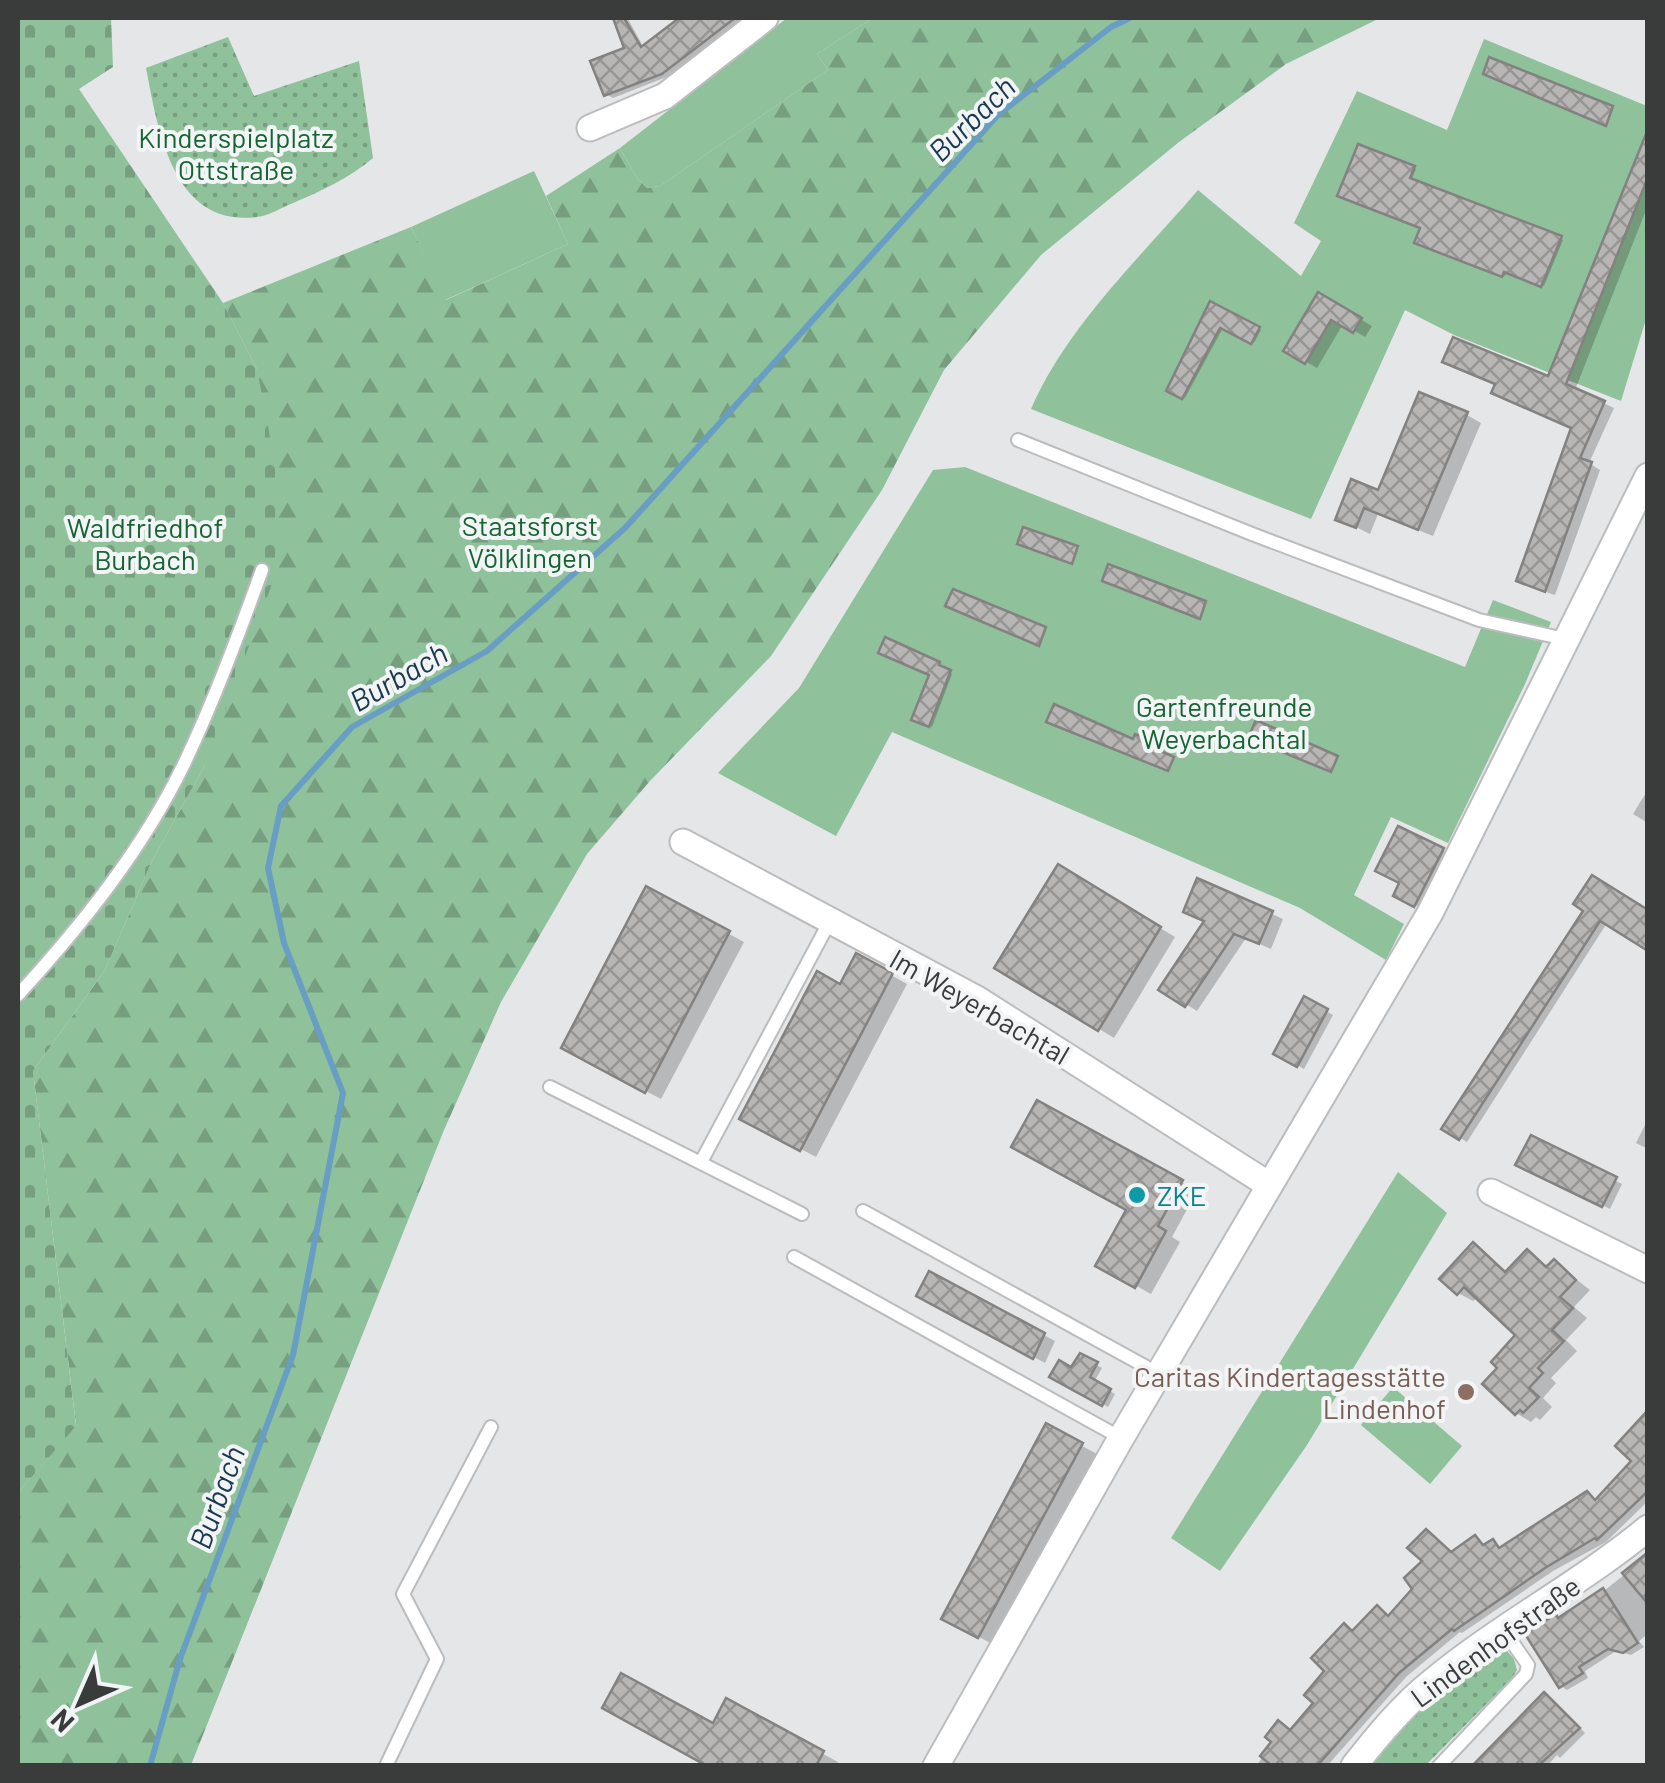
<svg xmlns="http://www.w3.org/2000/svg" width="1665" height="1783" font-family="Barlow,sans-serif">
  <defs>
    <pattern id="forest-firs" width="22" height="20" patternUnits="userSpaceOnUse" patternTransform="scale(2.5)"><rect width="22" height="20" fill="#8fc19a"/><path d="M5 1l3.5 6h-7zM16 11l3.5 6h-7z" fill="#769e7f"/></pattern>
    <pattern id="cemetery-stones" width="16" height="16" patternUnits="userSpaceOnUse" patternTransform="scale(2.5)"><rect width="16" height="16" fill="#8fc19a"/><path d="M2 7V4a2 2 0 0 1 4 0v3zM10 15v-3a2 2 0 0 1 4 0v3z" fill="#769e7f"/></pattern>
    <pattern id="park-dots" width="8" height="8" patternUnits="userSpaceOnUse" patternTransform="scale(2.5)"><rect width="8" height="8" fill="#8fc19a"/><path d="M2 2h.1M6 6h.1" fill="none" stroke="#769e7f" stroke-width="1.8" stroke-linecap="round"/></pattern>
    <pattern id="building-cross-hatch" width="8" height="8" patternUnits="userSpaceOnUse" patternTransform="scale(2.5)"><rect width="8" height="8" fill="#b8b6b5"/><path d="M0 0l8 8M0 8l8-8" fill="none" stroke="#979594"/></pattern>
  </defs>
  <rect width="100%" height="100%" fill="#e5e6e8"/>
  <g fill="#8fc19a">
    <path d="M787,18h86l-56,36 11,16 -168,116 -13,2 -10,-10 -17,-30z"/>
    <path d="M1484,39l163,67v210l-26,85 -167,-66 -49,-25 -94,209 -280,-110c36,-83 109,-151 167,-219l103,86 20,-35 -27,-18 63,-132 90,39z"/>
    <path d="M534,171l34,73 -123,56 -34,-73z"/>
    <path d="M965,467l500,200 28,-67 58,22 -26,62 -77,159 -57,-26 -37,78 50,29 -18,36 -86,-52 -408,-176 -56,104 -118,-63 81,-85 134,-218z"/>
    <path d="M1398,1172l49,41 -140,232 -87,126 -49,-33z"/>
    <path d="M1393,1387l69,59 -32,38 -69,-59z"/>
  </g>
  <path fill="url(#forest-firs)" d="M873,18h507l-94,46 -107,78 -138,113 -97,115 -62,120 -111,166 -121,125 -63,73 -86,148 -57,128 -253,635 -173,1v-273l58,-68 -43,-354 72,-101 47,-109 53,-96 52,-396 -34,-66 188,-76 35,73 122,-56 -22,-48 74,-48 17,30 10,10 13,-2 168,-116 -11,-16z"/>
  <path fill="url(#cemetery-stones)" d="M18,18h93l2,49 -34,22 144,214 34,66 18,95 1,109 -71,192 -53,96 -47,109 -72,101 43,355 -58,67z"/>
  <g fill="url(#park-dots)">
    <path d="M228,37l26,59 105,-35 14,97c-25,21 -50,32 -80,45 -11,4 -24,13 -36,14 -84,11 -99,-87 -111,-149z"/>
    <path d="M1502,1645l12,14 3,11 -5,8 -86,87 -59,1 53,-60z"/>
  </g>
  <g fill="#0003">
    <path d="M616,18l12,1 16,29 39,-30h63l-77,58 -56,22 -7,-4 21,-45z"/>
    <path d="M1648,137v68l-73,185 39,18 -25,55 11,7 -45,125 -27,-9 46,-158 -77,-44 52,-4z"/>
    <path d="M1360,147l56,22 -5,12 152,59 -19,46 -37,-15 -2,5 -85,-33 3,-16z"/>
    <path d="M1318,295l54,31 -7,11 -22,-13 -26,44 -31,-18z"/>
    <path d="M1211,305l50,25 -7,13 -31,-15 -38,70 -16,-8z"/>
    <path d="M1467,415l14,8 -48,113 -55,-22 -8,20 -32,-16 41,-24z"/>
    <path d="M939,664l1,4 12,6 -20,53 -18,-8z"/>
    <path d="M1647,791l1,1v31l-15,-9z"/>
    <path d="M1399,829l51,25 -28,55 -26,-14 6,-12z"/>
    <path d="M1059,867l116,70 -61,101 -116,-71z"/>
    <path d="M1199,881l84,38 -12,30 -25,-11 -49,73 -35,-22 45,-68z"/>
    <path d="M647,890l97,52 -83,157 -82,-43z"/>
    <path d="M1587,910l20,13 -140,219 -22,-13z"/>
    <path d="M857,956l50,28 -91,173 -73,-39 98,-131z"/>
    <path d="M1305,999l28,16 -29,54 -28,-16z"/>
    <path d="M1038,1103l159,88 -25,46 8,5 -29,52 -52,-29 30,-55z"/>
    <path d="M1648,1119v30l-12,-6z"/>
    <path d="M1532,1139l90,45 -12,25 -91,-45z"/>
    <path d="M1473,1246l35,27 19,-21 22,15 5,-5 36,28 -16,17 13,11 -21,22 11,11 -26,27 5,5 -13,15 9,9 -12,13 -4,-3 -5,5 -15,-9 -15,-45 18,-33 -41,-38 -5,4 -15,-8z"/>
    <path d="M930,1274l125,67 -10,22 -126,-68z"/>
    <path d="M1080,1356l22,12 -8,14 21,12 -7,13 -55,-31 19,-6z"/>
    <path d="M1648,1412v89l-42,41 -53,29 -91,62 -2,-1 -54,45 -79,89h-71l19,-25 17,-9 24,-29 12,-33 23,-40 3,3 23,-25 13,9 26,-28 9,-28 2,-29 25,22 24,-16 10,8 7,-5 9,8 85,-55 10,7 38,-40z"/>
    <path d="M1047,1427l50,27 -103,191 -50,-27z"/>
    <path d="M1648,1556v78l-9,7 5,6 -13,8 -15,-4 -31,20 3,7 -21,12 -6,-4 -5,-69 4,2 45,-29z"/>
    <path d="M1551,1699l34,34 -25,25 -3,-3 -10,11h-73z"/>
    <path d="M727,1702l111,60 -2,4h-125l3,-39z"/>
  </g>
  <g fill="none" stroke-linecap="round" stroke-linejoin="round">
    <path stroke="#689ec3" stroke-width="6" d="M150,1766l30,-107 113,-304 50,-262 -59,-150 -16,-75 13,-62 71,-79 135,-76 138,-123 373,-413 113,-88 19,-9"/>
  </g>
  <g fill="url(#building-cross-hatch)" stroke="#838280" stroke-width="2.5">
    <path d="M613,18h11l17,29 38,-29h56l-73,56 -58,22 -14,-35 34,-13z"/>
    <path d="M1489,57l124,49 -7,20 -123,-52z"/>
    <path d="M1646,134l2,43 -82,207 39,17 -25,57 12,4 -47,130 -29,-11 55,-153 -80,-35 4,-9 -53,-22 11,-25 95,39z"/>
    <path d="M1358,144l57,22 -5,12 152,58 -21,51 -37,-15 -2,5 -88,-34 6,-15 -83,-32z"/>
    <path d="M1318,292l44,26 -9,15 -22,-13 -26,44 -22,-13z"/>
    <path d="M1210,301l50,26 -9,17 -31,-16 -38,71 -16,-8z"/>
    <path d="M1419,392l49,20 -50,118 -54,-22 -8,20 -21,-8 16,-41 27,11z"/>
    <path d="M1023,527l55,19 -6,18 -55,-20z"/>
    <path d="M1108,564l98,37 -6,18 -98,-38z"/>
    <path d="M953,589l93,38 -7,19 -94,-40z"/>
    <path d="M885,637l55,25 -1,3 12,5 -22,57 -18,-7 18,-45 -51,-22z"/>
    <path d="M1054,704l79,35 2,-5 17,6 -3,6 25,11 -6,14 -122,-49z"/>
    <path d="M1256,720l82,36 -7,16 -83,-34z"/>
    <path d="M1398,826l46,22 -30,59 -21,-11 6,-13 -24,-12z"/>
    <path d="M1058,864l103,63 -63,104 -104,-63z"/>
    <path d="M1592,875l56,35v41l-48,-30 -141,219 -18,-11 142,-218 -10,-7z"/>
    <path d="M1197,878l76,33 -14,33 -25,-10 -49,73 -27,-17 46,-69 -21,-9z"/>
    <path d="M646,886l84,45 -85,162 -84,-45z"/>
    <path d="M856,953l37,20 -93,178 -61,-32 78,-148 23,13z"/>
    <path d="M1304,996l24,13 -31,58 -24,-13z"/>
    <path d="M1037,1100l146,80 -25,46 8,5 -31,57 -40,-22 31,-56 -115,-63z"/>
    <path d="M1531,1135l86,42 -15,30 -87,-42z"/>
    <path d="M1473,1242l32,30 22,-23 19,18 8,-8 22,21 -16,17 13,11 -21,22 12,11 -26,27 5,5 -14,15 10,9 -16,16 -3,-3 -5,5 -33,-31 15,-16 -6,-6 24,-27 -51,-48 -7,8 -18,-16z"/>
    <path d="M929,1271l116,62 -12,26 -117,-63z"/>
    <path d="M1080,1353l18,9 -8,15 21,12 -9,17 -53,-29 10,-17 12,7z"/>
    <path d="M1648,1410v81l-51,49 -2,-2 -50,30 -91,63 -2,-2 -53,44 -82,93h-45l-12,-10 11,-14 -6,-5 13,-17 12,10 23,-27 -9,-8 20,-24 -13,-13 33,-35 8,8 25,-26 11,11 24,-27 -8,-11 18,-17 -15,-13 19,-19 25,23 24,-17 8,10 10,-6 6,9 88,-57 8,9 36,-39 -16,-15z"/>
    <path d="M1046,1423l37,20 -105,195 -37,-19z"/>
    <path d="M1648,1552v52l-26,-31z"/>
    <path d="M1603,1588l35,55 -15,10 -15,-4 -29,18 4,6 -24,15 -34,-54 31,-20 2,4z"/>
    <path d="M621,1673l92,50 13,-25 98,53 -8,15h-109l-105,-58z"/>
    <path d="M1544,1692l36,36 -42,38h-66z"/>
  </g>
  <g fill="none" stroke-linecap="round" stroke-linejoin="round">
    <defs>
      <g id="service">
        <path d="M1018,440l234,94 227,86 86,19"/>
        <path d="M18,995c63,-69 125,-146 166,-231 30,-63 54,-128 78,-194"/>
        <path d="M550,1087l252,127"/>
        <path d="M701,1162l129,-241"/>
        <path d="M863,1211l296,163"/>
        <path d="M794,1257l327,181"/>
        <path d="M386,1766l51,-107 -34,-65 88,-167"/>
        <path d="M1439,1766l87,-92 2,-9 -25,-36"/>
      </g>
      <g id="minor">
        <path d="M590,128l75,-32 100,-78"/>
        <path d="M683,842l294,157 292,186"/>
        <path d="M1491,1192l157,78"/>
        <path d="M936,1766l185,-328 309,-525 218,-437"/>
        <path d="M1354,1766c24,-31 49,-61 79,-85 68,-56 147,-97 215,-153"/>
      </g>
    </defs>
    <use href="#service" stroke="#bbbcbe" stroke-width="16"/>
    <use href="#minor" stroke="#bbbcbe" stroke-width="29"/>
    <use href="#service" stroke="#fff" stroke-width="12"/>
    <use href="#minor" stroke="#fff" stroke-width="25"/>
  </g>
  <circle fill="#0f9aa8" stroke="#f2f4f5" stroke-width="4" cx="1137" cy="1195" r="10"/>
  <circle fill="#8d6e63" stroke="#f2f4f5" stroke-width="4" cx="1466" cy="1392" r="10"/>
  <g text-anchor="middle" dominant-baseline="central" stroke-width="8" stroke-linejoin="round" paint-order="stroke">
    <g font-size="28" fill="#156533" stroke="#f2f4f5">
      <text x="236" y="137">Kinderspielplatz<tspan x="236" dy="32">Ottstraße</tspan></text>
      <text x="530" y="525">Staatsforst<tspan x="530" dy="32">Völklingen</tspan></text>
      <text x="145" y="527">Waldfriedhof<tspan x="145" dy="32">Burbach</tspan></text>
      <text x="1224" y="706">Gartenfreunde<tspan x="1224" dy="32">Weyerbachtal</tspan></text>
    </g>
    <g font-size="28" fill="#3a3b3b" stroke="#f2f4f5">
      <text transform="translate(980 1006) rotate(30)">Im Weyerbachtal</text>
      <text transform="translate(1495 1641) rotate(-36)">Lindenhofstraße</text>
    </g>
    <g font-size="28" fill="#0d838f" stroke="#f2f4f5" text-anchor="start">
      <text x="1157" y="1195">ZKE</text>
    </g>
    <g font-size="28" fill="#785e54" stroke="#f2f4f5" text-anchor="end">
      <text x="1446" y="1376">Caritas Kindertagesstätte<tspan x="1446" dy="32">Lindenhof</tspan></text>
    </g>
    <g font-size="30" font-style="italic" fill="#18394f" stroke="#f2f4f5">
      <text transform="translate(971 118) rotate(-44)">Burbach</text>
      <text transform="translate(398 676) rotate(-30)">Burbach</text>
      <text transform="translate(216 1497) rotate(-70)">Burbach</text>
    </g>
  </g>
  <rect width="1665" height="1783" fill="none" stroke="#3a3b3b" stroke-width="40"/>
  <g transform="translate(80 1703) rotate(225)" stroke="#f2f4f5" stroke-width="8" paint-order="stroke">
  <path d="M0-8L18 38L0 25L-18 38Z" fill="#3a3b3b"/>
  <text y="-15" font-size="28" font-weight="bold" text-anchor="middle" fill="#3a3b3b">N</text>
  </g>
</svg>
